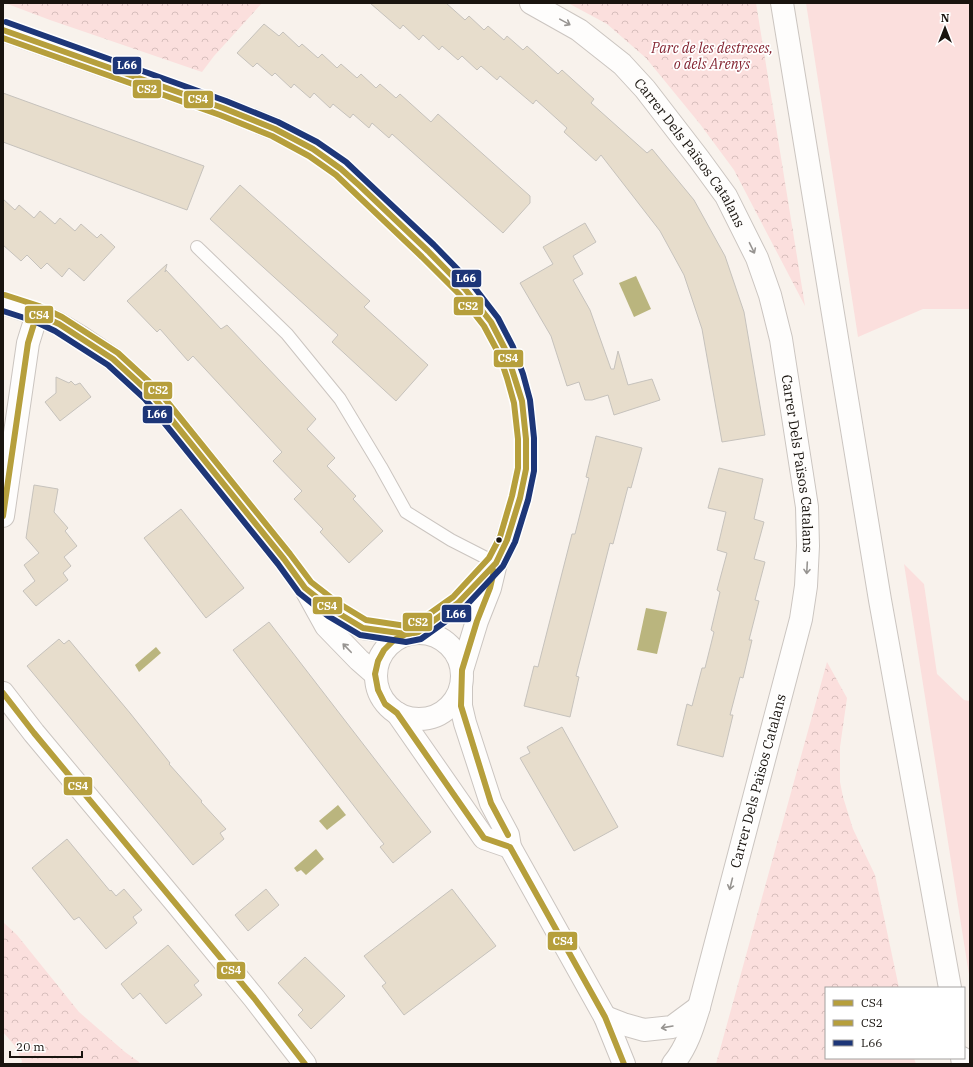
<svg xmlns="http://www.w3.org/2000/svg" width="973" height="1067" font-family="'IBM Plex Serif',serif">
  <defs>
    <pattern id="forest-crowns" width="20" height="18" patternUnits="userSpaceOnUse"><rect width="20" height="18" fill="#fbdfdd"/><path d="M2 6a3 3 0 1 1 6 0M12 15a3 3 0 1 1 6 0" fill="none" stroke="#d7bebc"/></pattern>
  </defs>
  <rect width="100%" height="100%" fill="#f8f2ec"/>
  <g fill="#fbdfdd">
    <path d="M806,3h164v306h-47l-65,28z"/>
    <path d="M904,564l20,20 13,90 27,26 6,1v280z"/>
  </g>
  <g fill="url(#forest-crowns)">
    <path d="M5,3h257l-48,53 -12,16 -152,-52z"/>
    <path d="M568,3h188l49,303 -71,-136 -34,-46 -54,-66 -39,-34z"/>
    <path d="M827,662l20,36 -7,49v35l3,15 10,32 22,46 24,113h-73v70h88l2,6h-200z"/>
    <path d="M3,922l14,13 62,77 46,40 14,10 1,2h-119l1,-3 -7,-15 -12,-14z"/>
  </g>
  <g fill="#bab57e">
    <path d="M636,276l15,33 -17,8 -15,-34z"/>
    <path d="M646,608l21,4 -10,42 -20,-4z"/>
    <path d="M156,647l5,6 -22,19 -4,-7z"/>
    <path d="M338,805l8,10 -19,15 -8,-9z"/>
    <path d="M316,849l8,10 -18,16 -5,-5 -4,2 -3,-4z"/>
  </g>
  <g fill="#e7ddcc" stroke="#c6c2bc">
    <path d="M370,3h76l19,17 4,-4 15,14 4,-4 16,14 3,-4 16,14 4,-4 31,28 4,-4 32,29 -3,4 56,50 5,-4 42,51 31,56 19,56 21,123 -43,7 -20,-113 -18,-54 -24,-44 -59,-76 -5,6 -32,-29 3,-4 -31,-28 -3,4 -33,-28 -3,4 -16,-14 -4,4 -15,-14 -4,4 -16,-14 -3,4 -16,-15 -4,5 -16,-15 -3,4z"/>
    <path d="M264,24l15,12 4,-4 16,15 3,-3 16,14 4,-4 15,14 4,-4 16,14 4,-4 15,14 4,-4 16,14 4,-4 31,28 7,-8 92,82v7l-27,30 -111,-99 -3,4 -17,-15 -3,5 -16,-14 -3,4 -17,-14 -3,4 -16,-15 -4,5 -16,-14 -3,4 -16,-15 -3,3 -15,-13 -4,4 -16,-14z"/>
    <path d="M3,93l201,73 -17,44 -184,-68z"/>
    <path d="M240,185l130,116 -6,6 64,58 -32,36 -64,-59 6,-7 -128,-116z"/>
    <path d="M3,199l12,11 4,-5 15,13 6,-7 15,13 5,-6 15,13 6,-7 16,14 4,-4 14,13 -31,34 -15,-13 -7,9 -15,-14 -6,6 -14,-14 -6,6 -18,-16z"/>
    <path d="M585,223l11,19 -23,14 10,18 -10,6 17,30 21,59h3l4,-18 10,34 24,-6 8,21 -46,15 -6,-20 -16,5h-7l-6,-18 -12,4 -16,-50 -31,-53 33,-19 -10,-17z"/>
    <path d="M167,264l-2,8 1,-2 55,59 6,-4 89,94 -9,10 28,29 -8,8 29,30 -3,3 30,32 -34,32 -29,-31 3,-3 -29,-30 8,-8 -29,-30 9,-9 -89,-96 -5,5 -28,-32 -3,3 -30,-31z"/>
    <path d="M56,377l13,6 2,-2 4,4 5,-2 11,14 -31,24 -15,-19 11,-9z"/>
    <path d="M596,436l46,12 -11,40 -3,-1 -15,57 -3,-1 -34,133 3,1 -9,40 -46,-11 10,-40 4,1 34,-133h3l14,-56 -3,-1z"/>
    <path d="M719,468l44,11 -9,40 10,3 -10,37 11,3 -10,38 4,1 -10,39h3l-9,38 -3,-1 -10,38h3l-10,42 -46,-12 10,-41 5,2 10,-38h3l9,-36 -3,-2 9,-38 -3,-2 10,-37 -10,-3 9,-38 -18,-4z"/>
    <path d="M34,485l24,4 -4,23 14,16 -3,3 12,15 -13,11 7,9 -8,7 5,7 -32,26 -13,-15 12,-10 -11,-16 15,-12 -13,-15z"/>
    <path d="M181,509l63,79 -38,30 -62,-80z"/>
    <path d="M269,622l162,210 -38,31 -13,-16 4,-3 -13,-16 -138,-178z"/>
    <path d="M59,639l5,5 5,-4 61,73 40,50 -1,1 33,37 -1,1 25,27 -6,4 4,6 -31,26 -166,-199z"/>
    <path d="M562,727l56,100 -44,24 -54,-93 10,-5 -3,-6z"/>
    <path d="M67,839l43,52 1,-1 5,6 8,-7 18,21 -9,7 4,6 -31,26 -27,-32 -5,3 -42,-52z"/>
    <path d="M266,889l13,16 -31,26 -13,-16z"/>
    <path d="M452,889l44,57 -92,69 -22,-29 4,-3 -22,-27z"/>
    <path d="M168,945l31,36 -5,4 8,10 -36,29 -26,-31 -7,6 -12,-15z"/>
    <path d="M305,957l40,39 -34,33 -13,-14 5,-5 -25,-27z"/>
  </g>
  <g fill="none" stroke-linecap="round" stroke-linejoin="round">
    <defs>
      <path id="lane" d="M197,247l90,87 53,65 41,68 25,45 45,28 45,23"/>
      <g id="street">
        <path id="s1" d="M531,3l48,27 43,34 23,25 54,70 27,37 31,62 13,37 11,44 26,168 1,39 -2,40 -5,33 -102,388c-6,20 -12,40 -26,57"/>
        <path d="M3,30l220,78 52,21 38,20 28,20 87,82 37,38 26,33 15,29 9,25 7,25 4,38v30l-6,29 -13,42 -11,23 -6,25 -13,33 -15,49"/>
        <path d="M3,303l34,11 22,10 20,12 34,23 38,35 133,165 21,29 21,38 33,34 16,14"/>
        <path d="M3,516l25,-173 9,-29"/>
        <path d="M311,592l22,18 30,18 43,6"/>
        <path d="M418,632l40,-29 38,-40"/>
        <circle cx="419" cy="676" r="43"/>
        <path d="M461,687v19l4,17 26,80 17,32 2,12 95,170 19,47"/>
        <path d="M3,693l31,40 142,170 78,95 51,66"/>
        <path d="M397,713l87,125 26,9"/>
        <path d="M605,1017l18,7 21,6 28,-3 27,-20"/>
      </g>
      <g id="secondary">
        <path d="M782,3l98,597 70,388"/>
        <path d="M962,1058l1,6"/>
      </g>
    </defs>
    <use href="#lane" stroke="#cbc5c0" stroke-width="14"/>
    <use href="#street" stroke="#cbc5c0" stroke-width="24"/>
    <use href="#secondary" stroke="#cbc5c0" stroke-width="24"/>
    <use href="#lane" stroke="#fefdfc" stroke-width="12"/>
    <use href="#street" stroke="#fefdfc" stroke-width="22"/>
    <use href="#secondary" stroke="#fefdfc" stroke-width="22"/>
    <defs>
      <g id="bus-1">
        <path d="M3,30l220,78 52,21 38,20 28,20 19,17 68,65 37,38 26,33 15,29 16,50 4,38v30l-6,29 -13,42 -11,23 -38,40 -40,29 -12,2 -43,-6 -30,-18 -28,-22 -21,-29 -133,-165 -38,-35 -54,-35 -22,-10 -9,29 -25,173"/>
        <path d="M494,571l-4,17 -13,33 -15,49 -1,36 30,97 17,32"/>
        <path d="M428,624l-10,8 -12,2 -12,6 -10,10 -6,11 -3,13 3,16 7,14 12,9 87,125 26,9 95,170 19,47"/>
        <path d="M3,693l31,40 220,265 51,66"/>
      </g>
      <path id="bus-2" d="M3,38l217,77 52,21 37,20 27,19 86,82 37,37 25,32 15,28 8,24 7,25 4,36v29l-6,28 -12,41 -11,21 -36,39 -38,27 -9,2 -40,-6 -28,-17 -27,-21 -21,-28 -133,-165 -39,-36 -56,-36 -23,-11 -34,-11"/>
      <path id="bus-3" d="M3,311l31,10 21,10 53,34 37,34 133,165 21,29 29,23 32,19 46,7 15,-3 42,-30 40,-43 12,-24 13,-42 6,-29v-33l-4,-38 -7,-26 -10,-27 -15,-29 -27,-35 -37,-38 -69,-65 -19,-18 -29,-20 -39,-20 -52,-21 -220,-79"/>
    </defs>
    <use href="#bus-1" stroke="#fff" stroke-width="9"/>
    <use href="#bus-2" stroke="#fff" stroke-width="9"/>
    <use href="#bus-3" stroke="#fff" stroke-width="9"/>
    <use href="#bus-1" stroke="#b69f3c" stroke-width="6"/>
    <use href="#bus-2" stroke="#b69f3c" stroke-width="6"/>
    <use href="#bus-3" stroke="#1d3678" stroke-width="6"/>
  </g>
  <defs><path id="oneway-shaft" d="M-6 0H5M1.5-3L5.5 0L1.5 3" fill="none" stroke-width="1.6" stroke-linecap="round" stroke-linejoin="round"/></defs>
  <g stroke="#979491">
    <use href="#oneway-shaft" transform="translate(565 22) rotate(29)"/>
    <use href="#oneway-shaft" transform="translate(752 248) rotate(64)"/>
    <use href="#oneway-shaft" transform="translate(807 568) rotate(93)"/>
    <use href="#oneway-shaft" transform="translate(347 648) rotate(-134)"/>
    <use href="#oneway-shaft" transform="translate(731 884) rotate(104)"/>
    <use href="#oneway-shaft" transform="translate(667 1027) rotate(170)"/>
  </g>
  <circle fill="#19140f" stroke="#fff" stroke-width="1.5" cx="499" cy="540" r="3.5"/>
  <g text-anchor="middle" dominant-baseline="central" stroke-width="3.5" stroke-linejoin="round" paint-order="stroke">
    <g font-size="14" font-style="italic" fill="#842532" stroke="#fff">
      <text x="712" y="48">Parc de les destreses,<tspan x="712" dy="16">o dels Arenys</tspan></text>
    </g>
    <g font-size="14" fill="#19140f" stroke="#fff">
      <text stroke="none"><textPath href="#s1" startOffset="222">Carrer Dels Països Catalans</textPath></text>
      <text stroke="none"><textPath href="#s1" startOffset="558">Carrer Dels Països Catalans</textPath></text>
      <text transform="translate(758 781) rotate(-75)">Carrer Dels Països Catalans</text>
    </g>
  </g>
  <g stroke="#fff" stroke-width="1.5">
    <rect x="112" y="56" width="30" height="19" rx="4" fill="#1d3678"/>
    <rect x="132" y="79" width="30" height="20" rx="4" fill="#b69f3c"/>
    <rect x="183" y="90" width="31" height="19" rx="4" fill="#b69f3c"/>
    <rect x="451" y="269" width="31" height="19" rx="4" fill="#1d3678"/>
    <rect x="453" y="296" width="31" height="20" rx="4" fill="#b69f3c"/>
    <rect x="24" y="305" width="30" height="19" rx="4" fill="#b69f3c"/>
    <rect x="493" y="349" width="31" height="19" rx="4" fill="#b69f3c"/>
    <rect x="143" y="381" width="30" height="19" rx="4" fill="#b69f3c"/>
    <rect x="142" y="405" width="31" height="19" rx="4" fill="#1d3678"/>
    <rect x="312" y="596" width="31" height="19" rx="4" fill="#b69f3c"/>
    <rect x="441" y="604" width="31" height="19" rx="4" fill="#1d3678"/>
    <rect x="402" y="612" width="31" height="20" rx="4" fill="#b69f3c"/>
    <rect x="63" y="776" width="30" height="20" rx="4" fill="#b69f3c"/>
    <rect x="547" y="931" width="31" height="20" rx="4" fill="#b69f3c"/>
    <rect x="216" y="961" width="30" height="19" rx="4" fill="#b69f3c"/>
  </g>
  <g font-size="11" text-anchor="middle" font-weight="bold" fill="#fff">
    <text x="127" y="69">L66</text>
    <text x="147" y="93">CS2</text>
    <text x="198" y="103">CS4</text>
    <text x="466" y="282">L66</text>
    <text x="468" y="310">CS2</text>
    <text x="39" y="319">CS4</text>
    <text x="508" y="362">CS4</text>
    <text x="158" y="394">CS2</text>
    <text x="157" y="418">L66</text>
    <text x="327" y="610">CS4</text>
    <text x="456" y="618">L66</text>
    <text x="418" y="626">CS2</text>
    <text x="78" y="790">CS4</text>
    <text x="563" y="945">CS4</text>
    <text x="231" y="974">CS4</text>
  </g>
  <rect width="973" height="1067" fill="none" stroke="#19140f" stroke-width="8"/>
  <rect x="825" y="987" width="140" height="72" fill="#ffffff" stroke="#a3a19f"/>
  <rect x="833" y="1000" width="20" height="6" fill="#b69f3c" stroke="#a3a19f"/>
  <text x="861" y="1007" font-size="12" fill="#19140f">CS4</text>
  <rect x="833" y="1020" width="20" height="6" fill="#b69f3c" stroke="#a3a19f"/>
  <text x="861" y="1027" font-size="12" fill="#19140f">CS2</text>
  <rect x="833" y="1040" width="20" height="6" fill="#1d3678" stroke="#a3a19f"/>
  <text x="861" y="1047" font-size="12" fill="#19140f">L66</text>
  <g transform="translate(945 28)" stroke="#ffffff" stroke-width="3" paint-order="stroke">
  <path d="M0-3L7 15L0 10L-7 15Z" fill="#19140f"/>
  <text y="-6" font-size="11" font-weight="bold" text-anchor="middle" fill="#19140f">N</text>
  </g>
  <path d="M10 1051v6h72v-6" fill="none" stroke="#19140f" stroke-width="2"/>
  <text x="16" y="1051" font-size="12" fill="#19140f" stroke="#ffffff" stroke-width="3" paint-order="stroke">20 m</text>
</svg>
